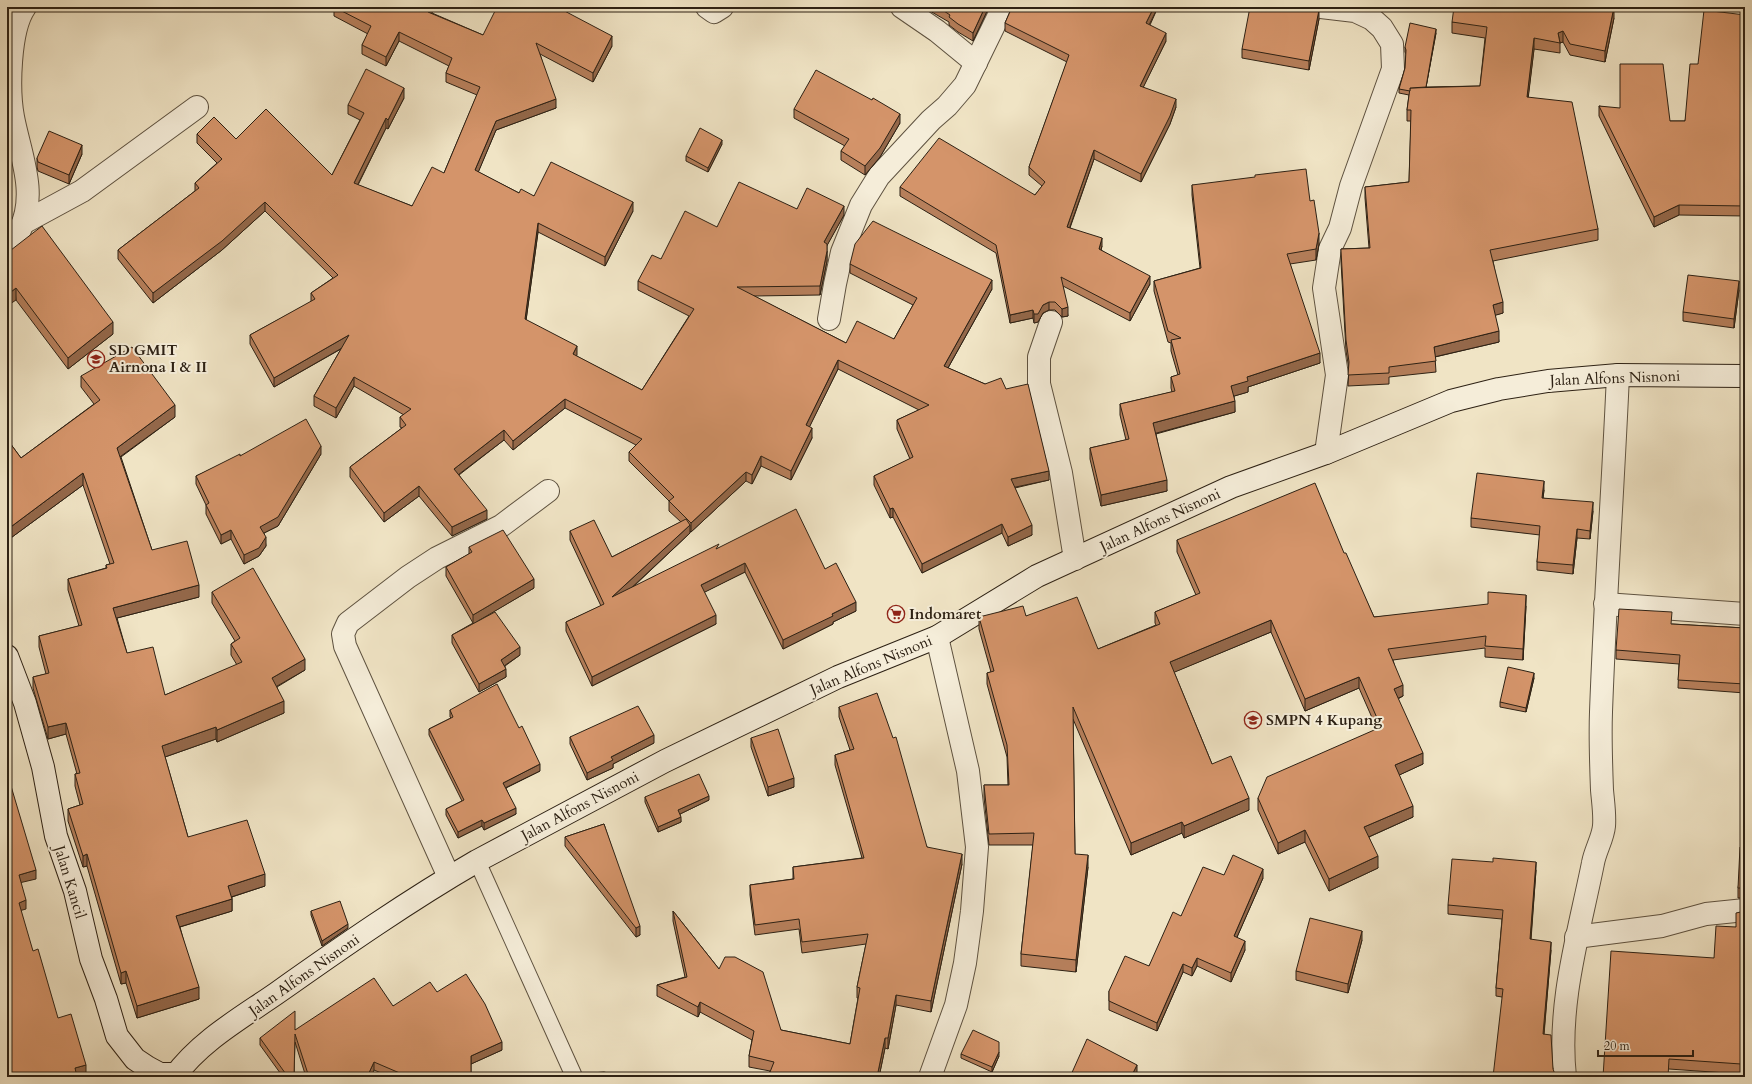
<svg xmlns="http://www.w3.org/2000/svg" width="1752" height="1084" font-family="Cardo,serif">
  <rect width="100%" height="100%" fill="#f0e4c5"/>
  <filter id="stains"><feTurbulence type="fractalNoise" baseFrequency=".005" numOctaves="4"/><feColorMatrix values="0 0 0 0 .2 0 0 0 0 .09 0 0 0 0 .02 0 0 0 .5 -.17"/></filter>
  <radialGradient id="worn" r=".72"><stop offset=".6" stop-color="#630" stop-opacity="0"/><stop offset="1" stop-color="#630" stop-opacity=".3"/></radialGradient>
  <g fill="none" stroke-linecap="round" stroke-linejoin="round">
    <defs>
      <path id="lane" d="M477,861l96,213"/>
      <g id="street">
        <path d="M707,7l7,5 8,-5"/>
        <path d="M902,7l35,24 39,32"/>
        <path d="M1321,7l34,4 17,8 10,9 10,16 1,25 -42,117 -11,42 -10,21 -6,39 13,87 -11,78"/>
        <path d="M23,223l59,-32 115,-84"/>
        <path d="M7,245c7,-4 9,-8 13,-15 18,-37 0,-76 -7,-113 -5,-27 -4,-87 12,-110"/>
        <path d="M829,319l6,-35 7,-32 19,-47 18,-29 52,-56 16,-14 18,-21 38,-78"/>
        <path d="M1051,322l-12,35v27l22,89 14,86"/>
        <path d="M1605,604l140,10"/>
        <path d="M449,877l-104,-231 -2,-12 5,-11 60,-46 29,-19 64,-32 47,-35"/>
        <path d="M1576,937l86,-11 44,-12 39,-4"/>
        <path d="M930,1077l26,-72 9,-42 7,-52 5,-64 -9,-76 -31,-134"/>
        <path d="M1565,1077c-8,-73 14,-144 28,-214 2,-12 10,-25 11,-37 1,-12 -1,-24 -2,-36 -1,-26 -2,-52 -1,-78 4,-112 12,-225 17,-337"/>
      </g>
      <g id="secondary">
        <path d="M7,656l18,47 18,64 13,69 19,55 16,68 15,40 11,37 18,23 12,8 13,7h16"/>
        <path d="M174,1077c26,-36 67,-59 103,-84 65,-46 131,-92 200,-132l188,-100 173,-84 99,-40 100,-61 194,-89 95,-34 125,-52 48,-12 49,-8 70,-6 127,1"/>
      </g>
    </defs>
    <use href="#lane" stroke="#5e5240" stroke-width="18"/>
    <use href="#street" stroke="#5e5240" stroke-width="24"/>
    <use href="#secondary" stroke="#2d2114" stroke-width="24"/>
    <use href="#lane" stroke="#f5edd9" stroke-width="16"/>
    <use href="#street" stroke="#f5edd9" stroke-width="22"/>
    <use href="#secondary" stroke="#f5edd9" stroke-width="22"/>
  </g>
  <g fill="#b67f5b" stroke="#2d2114">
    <path d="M334,7h98v6l51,22 129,11 -19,36 -53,-28 16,54 -60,22 -18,42 41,21 15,3 99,15 -28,55 -67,-34 -12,88 51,35 -1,1 66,34 47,-74 -51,-26v-9l23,-22 56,-32 80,-18 47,6 -17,30v16l-7,34 -66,1 92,47 48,-4 19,-34 -63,-32v-9l142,25 -44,79 37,16 21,5 43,91 -34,8 17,47 -24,11 -6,-13 -80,40 -29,-56 -3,1 -16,-33v-9l36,-17 -13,-30v-9l22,-10 -81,-41 -29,58 3,11 -21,42 -30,-14 -9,18 -6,-3 -55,51 -1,-1v2l-58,55 87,-40 106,21 31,42 -23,11v2l-50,25 -38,-77 -41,20 12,32 -124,62 -26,-55v-9l35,-16 -31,-66v-9l42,26 69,-35 -12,-11v-10l-40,-40v-9l7,-7 -71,-37 -52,42 -9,-10 -45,35 28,44 -35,17 -33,-40 -35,26 -34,-45v-10l52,-39 -2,-1v-10l4,-2 -50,-29 -18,32 -22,-12v-10l27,-47 -67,38 -24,-43v-9l61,-33v-9l22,-15 -68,-67 -43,39 -69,53 -35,-44v-9l77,-59v-8l22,-20 -20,-20v-9l39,5 96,36 28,-55 -12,-6v-9l56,-7 -16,31 -2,-1 -28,57 54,21 32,-33 33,-78 -31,-13v-9l3,-7 -50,-25 -13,25 -24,-12v-9l6,-11 -34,-18z"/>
    <path d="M930,7h59l-16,34 -15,-9 -9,-7v-3l-19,-11z"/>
    <path d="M1012,7h146l-8,18 16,16 -23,46 33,20 -6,17 -29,58 -47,-23 -24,69 32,18 -1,4 49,34 -20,37 -67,-35 5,30 -6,1 -7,-7h-6l-6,3 -5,9 -4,1 -1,-5 -23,5 -14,-70 -96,-57v-9l135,8 7,-9 -13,-11v-8l38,-105 -62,-31v-8z"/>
    <path d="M1745,15v201l-66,-1 -25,12 -55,-111v-10l71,15h15l13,-57z"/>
    <path d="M1614,18l-9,44 -35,-7 -7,-13 -3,1v10l-26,-4 -6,48 70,132v11l-105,21 10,52 -8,2 4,27 -64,15 1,15 -47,5v7l-41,2 1,-17 -3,-18 -5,-89v-13l28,-1 -4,-50v-11l44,-5 2,-61h-4v-11l2,-15 -10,-2v-4l6,-21 1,-14 -1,-2v-5l31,-14 -10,54 54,-1 5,-48 -33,-5v-11z"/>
    <path d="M1319,19l-10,51 -67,-12v-9z"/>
    <path d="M794,109l106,14 -20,34 -15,18 -24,-15v-9l4,-5 -51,-28z"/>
    <path d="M722,144l-14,28 -22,-11v-5z"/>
    <path d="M82,154l-13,30 -31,-13 -1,-4v-9z"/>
    <path d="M1192,185l118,16 9,43 -3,16 -26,4 30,99 -72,24v5l-14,4 1,16 -79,22 11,57 -66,15 -11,-47v-11l36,-8 -6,-25v-11l52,-12 -1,-4v-11l7,-2 -7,-24v-8l-3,-1 -14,-51v-10l46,-13 -8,-73z"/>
    <path d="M11,250l102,84 -45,35 -52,-69z"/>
    <path d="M1739,290l-5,38 -51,-7v-9z"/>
    <path d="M81,376l94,41 -54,40 31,93 47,47 -82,21 10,35 38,42 72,-30 -6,-10v-11l4,-3 -23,-38v-11l93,78 -28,17 7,26 -67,29 -1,-3 -51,18 23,80 77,49 -33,11v14l-52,16 19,72 -62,19 -11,-35 -5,1 -34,-118 -4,1 -15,-46v-12l12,-4 -5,-19v-12h2l-11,-40 -18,5 -15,-51v-11l13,-3 -7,-27v-11l40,-10 -11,-36v-11l38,-11v-3l4,-1 -27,-79 -75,55 -1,-1v-100l14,19 73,-54 -13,-17z"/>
    <path d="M321,454l-43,72 -14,7 2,13 -7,10 -15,8 -13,-25 -10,5 -15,-30v-9l-10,-21v-8l44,-20z"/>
    <path d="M1544,490l-1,8 50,13 -3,28 -13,-1 -4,36 -36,-4v-8l3,-27 -69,-8v-9z"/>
    <path d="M1177,540l167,13 30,64 152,-11 -3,54 -38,-3v-9l-92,12 10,36 -5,3 25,65 -24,11 14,42 -44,20 9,31 -49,23 -24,-49 -27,12 -20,-44v-12l119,-69 -18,-41 -54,23 -34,-79 -97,40 38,92 37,46 -65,28 -2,-5 -51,22 -58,-136 2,135 13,13 -12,105 -55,-6v-12l12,-109h-44l-5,-48v-12h24l-1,-28 -20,-73v-11l4,-1 -12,-43v-12l47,-1 72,33 58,-24 -1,-2v-11l41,-17 -19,-43z"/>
    <path d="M469,547l65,41 -53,31 39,36 -15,11 1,11 -27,15 -27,-49v-8l21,-12 -27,-47v-9l23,-13z"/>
    <path d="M1672,624l73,4v65l-67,-5 1,-24 -63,-5v-9z"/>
    <path d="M1534,678l-8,34 -26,-5v-5z"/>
    <path d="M839,707l88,140 35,17 -31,148 -35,-7 -8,44 -3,-1 -6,29h-111l2,-6 -21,-4v-11l3,-16 -52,-28 -2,5 -41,-21v-11l28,-8 -12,-56v-10l46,58 62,61 69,14 8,-46h-1v-11l9,-43 -64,9 -3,-24 -44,6 -5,-40v-10l43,-6v-12l69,-9 -27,-93v-10l15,-5 -11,-33z"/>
    <path d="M450,710l90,61 -34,17 10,26 -32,16 -2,-4 -24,12 -12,-23v-6l16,-8 -33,-66v-6l22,-11 -1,-1z"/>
    <path d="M570,737l84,6 -41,21v4l-26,12 -17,-36z"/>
    <path d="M751,738l43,49 -26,9 -17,-49z"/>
    <path d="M645,797l64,3 -29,14 1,8 -23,10 -13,-30z"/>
    <path d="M604,824l36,111 -4,2 -71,-91v-9z"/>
    <path d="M1745,847v51h-7v-10z"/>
    <path d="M1536,870l-5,70 20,10 -7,85 9,34 -51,-72 -6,-1v-8l6,-69 -54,-5v-9z"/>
    <path d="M1224,875l39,3 -26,59 8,13 -14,32 -34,-16 -5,10 -9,-4 -26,59 -48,-21v-19l40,-25 32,-50z"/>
    <path d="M311,911l37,17 -26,18 -11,-31z"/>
    <path d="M1745,911v157l-4,-1v7l-72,-5 -66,8 111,-119 22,-31z"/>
    <path d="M1362,940l-14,53 -52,-13v-9z"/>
    <path d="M437,992l65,58 -31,14v13h-80l-17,-7 -3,7h-65l-11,-35 -1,35h-11l-23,-32v-7l35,-8 98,-24z"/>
    <path d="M961,1054l38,2 -7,16 -31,-14z"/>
  </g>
  <g fill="#94684a" stroke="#2d2114">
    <path d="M431,7h1v7l-4,-2z"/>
    <path d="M985,7h4l-16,34v-8z"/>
    <path d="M1154,7h4l-12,24v-8z"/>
    <path d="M1614,7v11l-9,44v-11z"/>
    <path d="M1319,10v9l-10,51v-9z"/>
    <path d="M1436,29v4l-12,65v-5z"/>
    <path d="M1563,31v11l-3,1 -2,-10z"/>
    <path d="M399,32v9l-13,25v-9z"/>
    <path d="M1166,33v8l-26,53v-8z"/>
    <path d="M612,36v10l-19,36v-9z"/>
    <path d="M1534,38v11l-7,59v-11z"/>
    <path d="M404,88v10l-16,31v-9z"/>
    <path d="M556,99v9l-60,22 -21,50v-10l21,-49z"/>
    <path d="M1176,99v8l-6,17 -29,58v-8z"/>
    <path d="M900,114v9l-20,34 -15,18v-9z"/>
    <path d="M386,118v10l-32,64v-9z"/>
    <path d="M722,140v4l-14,28v-4z"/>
    <path d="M82,145v9l-13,30v-9z"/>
    <path d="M1094,150v9l-27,76v-8z"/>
    <path d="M265,202v9l-43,39 -69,53v-10z"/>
    <path d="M633,202v9l-28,55v-9z"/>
    <path d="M1679,205v10l-25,12v-10z"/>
    <path d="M844,206v9l-20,36v-9z"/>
    <path d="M538,223v9l-13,96v-9z"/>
    <path d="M1319,233v11l-3,16v-11z"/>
    <path d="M1102,238v8l-3,11v-8z"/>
    <path d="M827,251v10l-7,34v-9z"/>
    <path d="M1150,276v8l-20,37v-8z"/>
    <path d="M992,280v9l-48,86v-9z"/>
    <path d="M1739,281v9l-5,38v-9z"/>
    <path d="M16,288v12l-9,6v-11z"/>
    <path d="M1049,302v8l-6,3 -5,9 -4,1v-9l9,-9z"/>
    <path d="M1503,302v11l-10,3v-11z"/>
    <path d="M1068,307v9l-6,1v-8z"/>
    <path d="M1033,310v8l-23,5v-8z"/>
    <path d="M113,322v12l-45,35v-11z"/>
    <path d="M1499,331v11l-65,15v-10z"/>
    <path d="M349,335v9l-75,43v-9z"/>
    <path d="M577,346v9l-4,8v-9z"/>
    <path d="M1320,353v10l-72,24v5l-17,5v-11l16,-9z"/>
    <path d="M838,360v9l-32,65v-9z"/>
    <path d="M354,377v9l-18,32v-10z"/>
    <path d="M565,399v9l-52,42v-9z"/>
    <path d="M1235,401v11l-82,22v-11z"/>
    <path d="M175,405v12l-58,42v-11z"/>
    <path d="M812,428v10l-21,42v-9z"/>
    <path d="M504,430v10l-50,38v-9z"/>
    <path d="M321,446v8l-43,72 -18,9v-8z"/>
    <path d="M761,456v10l-9,18v-9z"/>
    <path d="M1049,471v9l-38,8v-9z"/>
    <path d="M746,472v9l-55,51v-9z"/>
    <path d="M83,473v12l-75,55v-11z"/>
    <path d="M1167,480v11l-66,15v-11z"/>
    <path d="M1544,481v9l-2,16v-8z"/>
    <path d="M419,486v10l-35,26v-9z"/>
    <path d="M1593,502v9l-3,28v-8z"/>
    <path d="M893,508v9l-3,1v-9z"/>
    <path d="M487,510v9l-35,17v-9z"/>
    <path d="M1002,524v9l-80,40v-9z"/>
    <path d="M690,525v8l-78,73v-9z"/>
    <path d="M1032,525v10l-24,11v-9z"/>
    <path d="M1577,529v9l-4,36v-9z"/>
    <path d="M231,530v9l-10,5v-9z"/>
    <path d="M266,537v9l-7,10 -15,8v-9z"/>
    <path d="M745,563v9l-44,22v-9z"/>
    <path d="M534,579v9l-61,36v-9z"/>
    <path d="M199,585v12l-86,22v-11z"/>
    <path d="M1526,595v11l-3,54v-11z"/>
    <path d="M856,602v9l-23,11v2l-50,25v-9l49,-26z"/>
    <path d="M716,615v9l-124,62v-9z"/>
    <path d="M1271,620v12l-101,42v-12z"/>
    <path d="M520,647v8l-19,13v-8z"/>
    <path d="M305,659v11l-33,19v-11z"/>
    <path d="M506,669v8l-27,15v-8z"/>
    <path d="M1534,673v5l-8,34v-4z"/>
    <path d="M1359,677v11l-54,23v-12z"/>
    <path d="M1403,685v11l-9,4v-11z"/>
    <path d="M284,701v12l-67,29v-12z"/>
    <path d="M66,723v11l-18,5v-12z"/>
    <path d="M216,727v12l-54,19v-12z"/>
    <path d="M654,735v8l-41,21v4l-26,12v-7l24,-16z"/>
    <path d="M1423,753v11l-28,13v-12z"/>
    <path d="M540,764v7l-37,18v-6z"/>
    <path d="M794,778v9l-26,9v-9z"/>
    <path d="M709,796v4l-31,15v-5z"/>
    <path d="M1249,798v12l-65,28v-12z"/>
    <path d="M1413,806v11l-49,22v-12z"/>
    <path d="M516,808v6l-32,16v-7z"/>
    <path d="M681,817v5l-23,10v-5z"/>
    <path d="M482,820v6l-24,12v-6z"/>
    <path d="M1182,822v11l-51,22v-12z"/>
    <path d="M1305,830v12l-27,12v-11z"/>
    <path d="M87,854v12l-4,1v-11z"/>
    <path d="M962,854v10l-31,148v-11z"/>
    <path d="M1088,855v12l-12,105v-12z"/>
    <path d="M1378,856v12l-49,23v-12z"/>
    <path d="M1536,862v8l-6,78v-9z"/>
    <path d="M1263,869v9l-29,66v-8z"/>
    <path d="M36,870v9l-17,4v-8z"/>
    <path d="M265,874v12l-37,12v-12z"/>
    <path d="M232,899v12l-56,17v-12z"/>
    <path d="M26,900v9l-7,2v-8z"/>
    <path d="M348,924v4l-26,18v-5z"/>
    <path d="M640,926v9l-4,2v-9z"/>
    <path d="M1362,931v9l-14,53v-9z"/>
    <path d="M1245,941v9l-14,32v-9z"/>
    <path d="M1551,942v8l-8,93v-9z"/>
    <path d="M1197,958v8l-5,10v-8z"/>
    <path d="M1183,964v8l-26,59v-8z"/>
    <path d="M126,971v12l-5,1v-11z"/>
    <path d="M199,987v12l-62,19v-12z"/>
    <path d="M896,995v10l-8,44v-11z"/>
    <path d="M700,1002v10l-2,5v-10z"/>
    <path d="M885,1038v10l-6,29h-2z"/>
    <path d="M502,1042v8l-31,14v-8z"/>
    <path d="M999,1052v4l-7,16v-5z"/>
    <path d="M374,1062v8l-3,7h-4z"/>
    <path d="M86,1065v8l-11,3v-8z"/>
    <path d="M1137,1065v10l-1,2h-5z"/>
  </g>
  <g fill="#d4946a" stroke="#2d2114">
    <path d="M334,7h97l-3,5 55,23 14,-28h60l55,29 -19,37 -57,-30 20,56 -60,22 -21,49 44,23 2,-4 13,7 17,-34 82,40 -28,55 -67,-34 -13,96 52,27 -4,8 69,36 52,-81 -56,-28 14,-26 9,4 24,-48 32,16 22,-45 58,27 10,-21 37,18 -20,36 3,2v7l-7,35 -83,1 109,56 11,-22 37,18 23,-41 -67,-34 5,-20 18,-23 119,59 -48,86 41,18 16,-6 5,11 22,-5 21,87 -38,8 21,46 -24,12 -6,-13 -80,40 -29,-56 -3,1 -16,-33 39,-19 -16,-37 32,-15 -91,-45 -32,65 6,3 -21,43 -30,-15 -9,19 -6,-3 -55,51 -22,-22 5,-4 -45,-45 13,-13 -77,-40 -52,42 -9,-11 -50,39 33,41 -35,17 -33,-41 -35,27 -34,-46 56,-42 -6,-8 11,-8 -57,-32 -18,31 -22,-12 35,-61 -75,43 -24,-43 65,-36 -4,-6 27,-18 -73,-73 -43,39 -69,52 -35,-43 81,-62 -4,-5 27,-24 -25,-25 17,-17 22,22 30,-30 66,66 32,-62 -16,-8 18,-36 38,19 -16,32 -2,-2 -32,65 58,23 20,-39 12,6 36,-86 -34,-14 6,-15 -53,-26 -13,25 -24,-12 9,-19z"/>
    <path d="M938,7h47l-12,26 -15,-9 -9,-7 1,-2z"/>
    <path d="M1012,7h142l-8,16 20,10 -26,53 36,13 -6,17 -29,58 -47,-24 -27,77 35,11 -3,11 51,27 -20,37 -69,-36 7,30 -6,2 -7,-7h-6l-6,3 -5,9h-4l-1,-4 -23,5 -14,-70 -96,-58 39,-49 96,57 10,-13 -16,-15 40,-112 -64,-32z"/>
    <path d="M1250,7h63l1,1 5,2 -10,51 -67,-12z"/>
    <path d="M1454,7h160l-9,44 -35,-7 -7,-13 -5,2 2,10 -26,-5 -7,59 45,5 26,127 -108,21 13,52 -10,3 6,26 -65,16 2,14 -47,6v6l-41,2 1,-13 -3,-22 -5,-89v-2l29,-1 -5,-61 44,-5 2,-72h-4l3,-22 70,-2 7,-59 -35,-5z"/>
    <path d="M1704,10l41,5v191l-66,-1 -25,12 -55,-111 21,2v-44h43l7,57h15l5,-57h8z"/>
    <path d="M1410,23l26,6 -10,58 -16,1v3l-11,-2 6,-21 1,-18 -1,-3z"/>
    <path d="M816,70l56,30 1,-2 27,16 -20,34 -15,18 -24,-15 8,-12 -55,-30z"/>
    <path d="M700,128l22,12 -14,28 -22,-12z"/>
    <path d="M49,131l33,14 -13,30 -31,-13 -1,-4z"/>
    <path d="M1306,169l4,32 4,-1 5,33 -3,16 -29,5 33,99 -73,24 1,4 -17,5 4,15 -82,22 14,57 -66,15 -11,-47 39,-9 -9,-35 55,-13 -4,-14 9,-3 -9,-34 10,-2 -13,-7 -14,-50 47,-13 -9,-83 63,-8v-2z"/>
    <path d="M42,226l71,96 -45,36 -52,-70 -9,7v-50l2,1 2,4z"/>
    <path d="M1688,275l51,6 -5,38 -51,-7z"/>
    <path d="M132,347l43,58 -58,43 35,102 35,-9 12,44 -86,23 14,45 26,-6 12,48 77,-33 -11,-18 9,-6 -28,-46 41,-24 52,91 -33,19 12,23 -67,29 -1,-3 -54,19 26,91 59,-17 18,54 -37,12 4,13 -56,17 23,71 -62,19 -11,-35 -5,2 -34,-119 -4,2 -15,-47 15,-5 -8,-30 5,-1 -14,-50 -18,4 -15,-50 16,-4 -10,-37 43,-11 -14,-46 39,-11 -1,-3 8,-2 -31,-90 -75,56 -1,-2v-88l14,19 79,-58 -19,-24z"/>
    <path d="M306,419l15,27 -43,71 -18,10 6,10 -7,11 -15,7 -13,-25 -10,5 -15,-30 3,-2 -13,-27 44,-22v2z"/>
    <path d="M1477,473l67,8 -2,17 51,4 -3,29 -13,-2 -4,36 -36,-3 3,-36 -69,-8z"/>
    <path d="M1315,483l29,70h2l28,64 114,-13v-12l38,3 -3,54 -38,-3 1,-10 -98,13 15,36 -9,4 29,64 -28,12 18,41 -49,21 14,29 -49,23 -24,-49 -27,13 -20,-45 9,-21 114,-50 -22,-50 -54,22 -34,-79 -101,42 42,102 19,-8 18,42 -65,28 -2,-4 -51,21 -58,-136 2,147 13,1 -12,105 -55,-6 13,-121 -45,1 -5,-49h25l-2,-40 -20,-72 7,-2 -15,-54 44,-11 3,10 51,-19 21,52 62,-25 -5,-12 45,-19 -23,-53z"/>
    <path d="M796,509l29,60 11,-6 20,39 -24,12 1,2 -50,24 -38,-77 -44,22 15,30 -124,62 -26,-55 38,-18 -34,-73 24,-11 18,37 74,-38 4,6 -78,72 107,-53 -3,5z"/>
    <path d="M503,530l31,49 -61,36 -27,-48 26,-15 -3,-5z"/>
    <path d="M1619,609l53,3 -1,12 74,4v56l-67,-4 2,-25 -64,-5z"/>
    <path d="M495,612l25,35 -19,13 5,9 -27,15 -27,-49z"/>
    <path d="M1508,667l26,6 -8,35 -26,-6z"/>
    <path d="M497,684l22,44 3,-2 18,38 -37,19 13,25 -32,15 -2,-3 -24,12 -12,-23 18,-9 -35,-71 24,-12 -3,-7z"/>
    <path d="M877,693l16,45 3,-1 31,110 35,7 -31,147 -35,-6 -8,43h-3l-8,39h-109l6,-15 -25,-6 5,-25 -54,-29 -2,5 -41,-22 30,-8 -14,-66 46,58 6,-12h10l28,15 18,58 69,14 10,-56 -3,-1 11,-53 -66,8 -3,-23 -44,6 -5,-40 44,-6 -1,-12 71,-9 -29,-103 19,-6 -15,-42z"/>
    <path d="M638,706l16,29 -43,22 2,3 -26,13 -17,-36z"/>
    <path d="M778,729l16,49 -26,9 -17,-49z"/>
    <path d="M699,774l10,22 -31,14 3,7 -23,10 -13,-30z"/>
    <path d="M8,776l28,94 -17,5 7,25 -7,3 14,48 5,-2 20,69 13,-4 15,51 -11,3 2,9h-70v-300z"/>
    <path d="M604,824l36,102 -4,2 -71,-91z"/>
    <path d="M1740,847h5v41h-7z"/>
    <path d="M1233,855l30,14 -29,67 11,5 -14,32 -34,-15 -5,10 -9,-4 -26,59 -48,-22v-10l16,-35 24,10 24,-54 8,4 22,-49 21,8z"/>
    <path d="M1493,858l43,4 -6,77 21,3 -8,92 8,1 2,34 3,8h-63l10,-88 -7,-1 7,-78 -55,-5 4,-46 41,3z"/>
    <path d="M340,901l8,23 -26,17 -11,-30z"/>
    <path d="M1745,911v146h-4v7l-72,-5 -1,18h-65l8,-126 103,7 2,-32 20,1v-14z"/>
    <path d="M1310,918l52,13 -14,53 -52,-13z"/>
    <path d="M466,974l19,30 17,38 -31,14v21h-62l-35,-15 -7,15h-58l-14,-43 -1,43h-6l-28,-39 35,-27v19l79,-52 19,28 37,-24 7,10z"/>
    <path d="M973,1030l26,12v10l-7,15 -31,-13z"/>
    <path d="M1087,1039l50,26 -6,12h-61z"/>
    <path d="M604,1072l19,5h-39l8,-4z"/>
  </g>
  <defs>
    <symbol id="school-ring" viewBox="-11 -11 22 22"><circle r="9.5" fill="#f5edd9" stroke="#8f2418" stroke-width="1.5"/><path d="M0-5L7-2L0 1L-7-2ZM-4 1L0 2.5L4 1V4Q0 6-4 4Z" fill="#8f2418"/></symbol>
    <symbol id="supermarket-ring" viewBox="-11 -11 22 22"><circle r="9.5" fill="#f5edd9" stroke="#8f2418" stroke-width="1.5"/><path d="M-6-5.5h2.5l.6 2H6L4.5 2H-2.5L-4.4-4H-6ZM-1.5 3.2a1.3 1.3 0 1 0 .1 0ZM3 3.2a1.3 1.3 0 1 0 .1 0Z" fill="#8f2418"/></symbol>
  </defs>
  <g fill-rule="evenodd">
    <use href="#school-ring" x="86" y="349" width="20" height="20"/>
    <use href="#supermarket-ring" x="886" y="604" width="20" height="20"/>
    <use href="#school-ring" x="1243" y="710" width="20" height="20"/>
  </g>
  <g text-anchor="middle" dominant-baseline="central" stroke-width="4" stroke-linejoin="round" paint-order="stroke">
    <g font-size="15" font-weight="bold" fill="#2d2114" stroke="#f5edd9" text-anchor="start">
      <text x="109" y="350">SD GMIT<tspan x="109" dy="17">Airnona I &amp; II</tspan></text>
      <text x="909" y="614">Indomaret</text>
      <text x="1266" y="720">SMPN 4 Kupang</text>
    </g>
    <g font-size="15" fill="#2d2114" stroke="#f5edd9">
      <text transform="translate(1615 378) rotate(-2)">Jalan Alfons Nisnoni</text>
      <text transform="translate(1160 520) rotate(-25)">Jalan Alfons Nisnoni</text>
      <text transform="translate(871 665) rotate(-23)">Jalan Alfons Nisnoni</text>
      <text transform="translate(580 806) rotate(-28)">Jalan Alfons Nisnoni</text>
      <text transform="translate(70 882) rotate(73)">Jalan Kancil</text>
      <text transform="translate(304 975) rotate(-35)">Jalan Alfons Nisnoni</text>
    </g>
  </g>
  <rect width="1752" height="1084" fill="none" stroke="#f0e4c5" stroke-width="24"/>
  <rect x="8" y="8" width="1736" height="1068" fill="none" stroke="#2d2114" stroke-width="2"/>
  <rect x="12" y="12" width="1728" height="1060" fill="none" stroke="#2d2114"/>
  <path d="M1598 1050v6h95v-6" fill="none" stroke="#2d2114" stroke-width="2"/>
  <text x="1604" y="1050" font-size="12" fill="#2d2114" stroke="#f5edd9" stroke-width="3" paint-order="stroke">20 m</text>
  <rect width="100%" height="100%" filter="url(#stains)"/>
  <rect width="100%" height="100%" fill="url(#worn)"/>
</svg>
